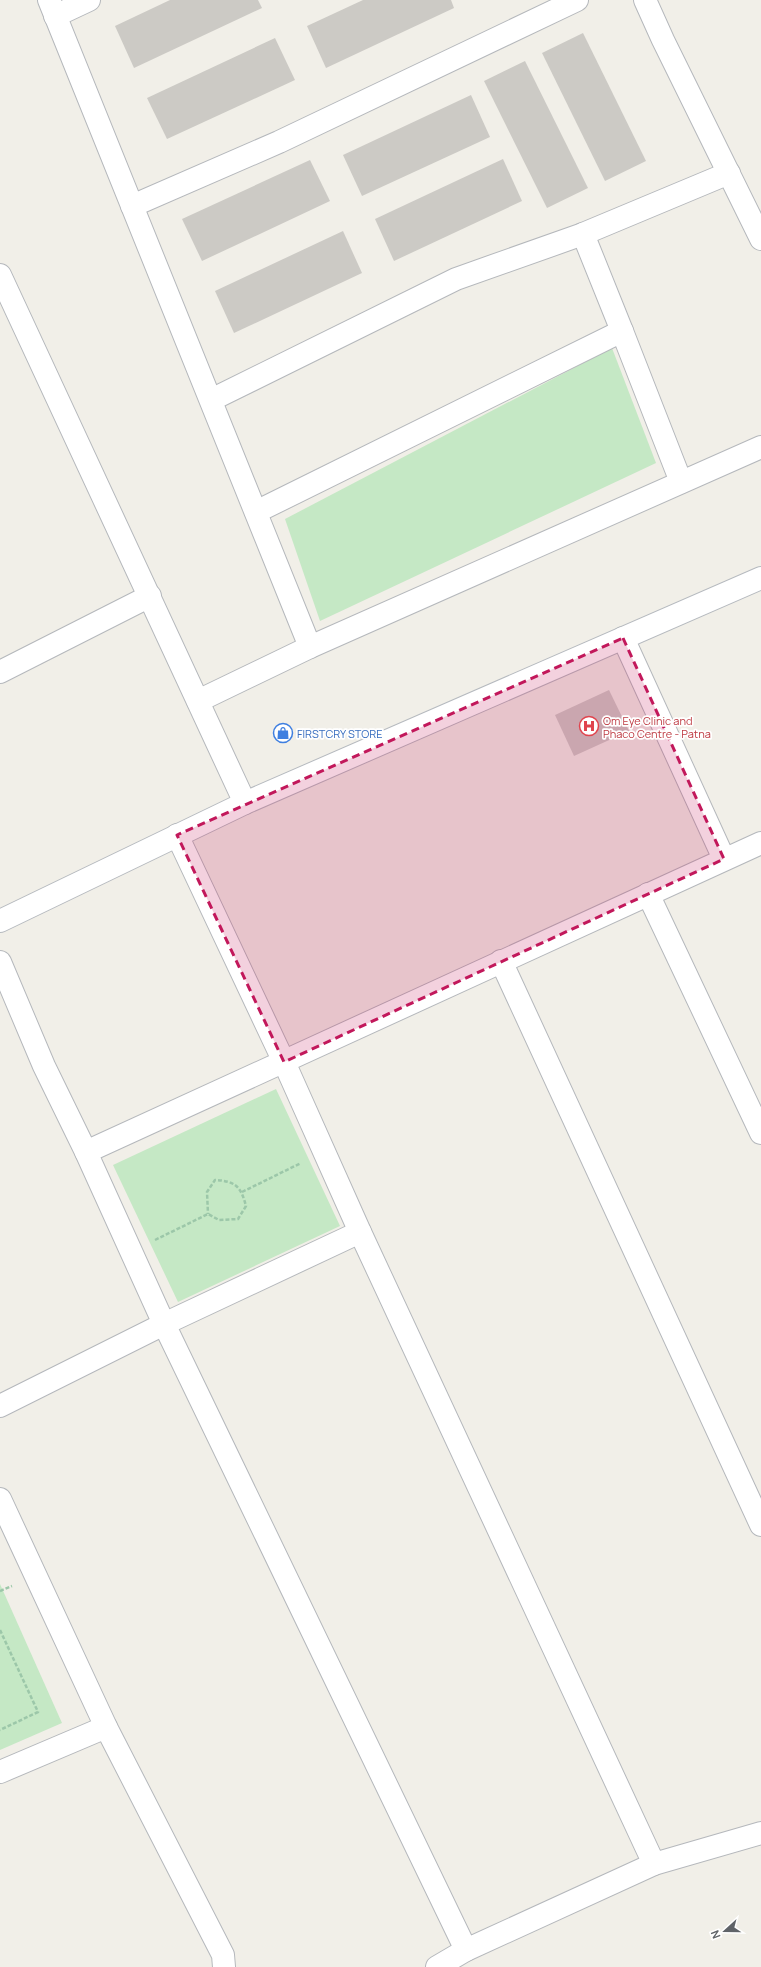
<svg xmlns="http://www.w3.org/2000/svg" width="761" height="1967" font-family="Manrope,sans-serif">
  <rect width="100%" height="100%" fill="#f1efe8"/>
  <g fill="#c5e8c5">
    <path d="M612,348l44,115 -336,158 -35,-102z"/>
    <path d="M276,1089l64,137 -162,76 -65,-137z"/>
    <path d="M0,1584l62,139 -62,27z"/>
  </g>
  <g fill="#cccac5">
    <path d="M170,0h88l4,8 -128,60 -19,-42z"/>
    <path d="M363,0h88l3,8 -128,60 -19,-42z"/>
    <path d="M583,33l63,128 -41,20 -63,-128z"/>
    <path d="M275,38l20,42 -128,59 -20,-41z"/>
    <path d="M525,61l63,127 -41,20 -63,-127z"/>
    <path d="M471,95l19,42 -128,59 -19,-41z"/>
    <path d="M503,159l19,42 -128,60 -19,-42z"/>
    <path d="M310,160l20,41 -128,60 -20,-42z"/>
    <path d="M343,231l19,42 -128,60 -19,-42z"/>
    <path d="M609,690l20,41 -55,25 -19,-41z"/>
  </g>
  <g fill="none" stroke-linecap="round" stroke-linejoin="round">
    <defs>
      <g id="street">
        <path d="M49,0l261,647"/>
        <path d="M645,0l18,40 98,199"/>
        <path d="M55,16l34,-16"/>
        <path d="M132,206l147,-64 298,-142"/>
        <path d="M583,234l39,97"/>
        <path d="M0,275l245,528"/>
        <path d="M211,400l245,-121 127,-45 146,-61"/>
        <path d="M256,512l366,-181 59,151"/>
        <path d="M623,638l101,221"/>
        <path d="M0,672l150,-76"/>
        <path d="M198,701l112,-54 451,-200"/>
        <path d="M177,835l107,227 76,170 294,632"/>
        <path d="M761,843l-675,309 78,172 302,626 188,-86 107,-31"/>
        <path d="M648,894l113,239"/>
        <path d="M501,961l260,564"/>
        <path d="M0,962l44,104 42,86"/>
        <path d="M0,1406l164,-82 196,-92"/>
        <path d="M0,1499l106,228 117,228 1,12"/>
        <path d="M0,1772l106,-45"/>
        <path d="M437,1967l29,-17"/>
      </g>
      <path id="secondary" d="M0,921l245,-118 516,-225"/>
    </defs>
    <use href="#street" stroke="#b5b8bc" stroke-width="24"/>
    <use href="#secondary" stroke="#b6babf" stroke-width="24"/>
    <g stroke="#9cc7a9" stroke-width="2.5" stroke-dasharray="4 2" stroke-linecap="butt">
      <path d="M242,1192l59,-29"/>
      <path d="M155,1240l53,-26 11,6 19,-1 8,-13c-5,-19 -10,-25 -31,-26l-8,12 1,22"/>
      <path d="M0,1591l12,-5"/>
      <path d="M0,1630l38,82 -38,18"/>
    </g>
    <use href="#street" stroke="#fff" stroke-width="22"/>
    <use href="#secondary" stroke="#fff" stroke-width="22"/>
  </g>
  <path fill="#c2185b" fill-opacity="0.2" stroke="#c2185b" stroke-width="3" stroke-dasharray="8 5" stroke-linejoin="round" d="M623,638l101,221 -440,203 -107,-227z"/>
  <defs>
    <symbol id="hospital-ring" viewBox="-11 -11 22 22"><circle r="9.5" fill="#fff" stroke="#e0444e" stroke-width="1.5"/><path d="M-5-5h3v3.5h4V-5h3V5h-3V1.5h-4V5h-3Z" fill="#e0444e"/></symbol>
    <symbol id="shop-ring" viewBox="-11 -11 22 22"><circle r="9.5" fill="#fff" stroke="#3f7fe0" stroke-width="1.5"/><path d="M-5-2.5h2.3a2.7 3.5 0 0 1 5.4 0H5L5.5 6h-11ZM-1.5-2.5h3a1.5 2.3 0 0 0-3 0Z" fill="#3f7fe0"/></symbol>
  </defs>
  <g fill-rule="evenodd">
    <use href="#hospital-ring" x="578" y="715" width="22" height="22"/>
    <use href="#shop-ring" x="272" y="722" width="22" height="22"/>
  </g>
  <g text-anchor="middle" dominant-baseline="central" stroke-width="3.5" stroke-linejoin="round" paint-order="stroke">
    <g font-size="11" fill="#be3a42" stroke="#fff" text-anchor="start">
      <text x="603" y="720">Om Eye Clinic and<tspan x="603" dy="13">Phaco Centre - Patna</tspan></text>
    </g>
    <g font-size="11" fill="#366cbe" stroke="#fff" text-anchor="start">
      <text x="297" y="733">FIRSTCRY STORE</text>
    </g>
  </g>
  <g transform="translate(725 1931) rotate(249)" stroke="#ffffff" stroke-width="3" paint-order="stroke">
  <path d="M0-3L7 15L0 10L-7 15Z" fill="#5f6368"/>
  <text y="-6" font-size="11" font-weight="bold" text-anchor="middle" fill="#5f6368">N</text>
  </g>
</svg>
